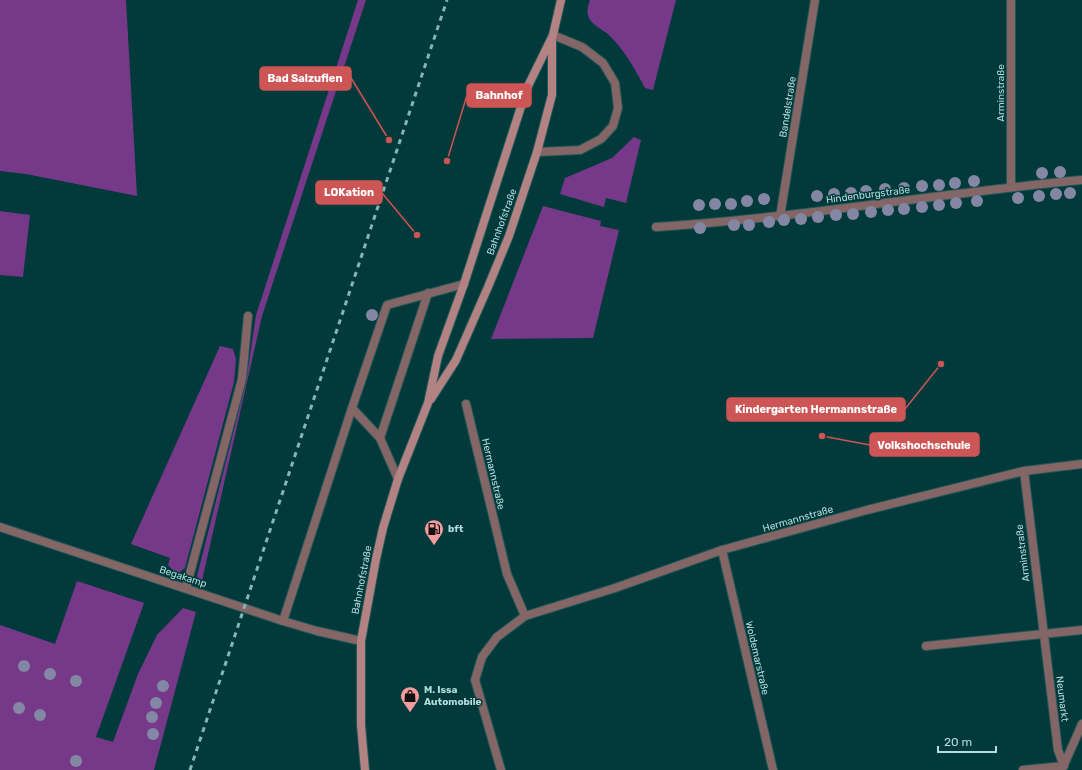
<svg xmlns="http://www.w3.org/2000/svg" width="1082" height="770" font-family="Rubik,sans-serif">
  <rect width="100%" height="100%" fill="#02393a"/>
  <g fill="#76398a">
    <path d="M0,0h126l11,196 -111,-22 -26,-3z"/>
    <path d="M358,0h8l-104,316 -61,269 -4,-9 49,-194 10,-67z"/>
    <path d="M590,0h86l-23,90 -8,-2c-10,-19 -20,-37 -35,-52 -6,-6 -17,-10 -21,-18 -3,-6 -1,-12 1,-18z"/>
    <path d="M634,137l7,3 -15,63 -20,-5 -2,9 -44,-13 5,-16 47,-20z"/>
    <path d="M543,206l58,15 -1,5 19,4 -26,108 -102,1z"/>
    <path d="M0,211l30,4 -7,62 -23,-2z"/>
    <path d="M220,346l13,3 3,10 -2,23 -49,186 -8,6 -9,-9 2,-7 -39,-14z"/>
    <path d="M77,581l67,22 -48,134 17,5 25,-68 19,-39 26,-27 13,4 -42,158h-154v-145l55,19z"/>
  </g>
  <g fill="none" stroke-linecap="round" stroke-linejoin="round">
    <defs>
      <g id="service">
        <path d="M537,152l43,-2 21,-11 12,-13 5,-18 -3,-25 -12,-20 -21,-16 -29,-12"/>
        <path d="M380,438l48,-145"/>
        <path d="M398,479l-18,-41 -28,-30 35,-103 77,-21"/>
        <path d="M186,588l56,-209 6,-63"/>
        <path d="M283,621l69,-213"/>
      </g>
      <g id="minor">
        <path d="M1011,187v-187"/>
        <path d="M780,217l35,-217"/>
        <path d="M656,227c142,-9 284,-34 426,-47"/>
        <path d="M466,404l41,170 18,42"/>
        <path d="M0,527l283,94 34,10 44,10"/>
        <path d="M722,550l51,220"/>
        <path d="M926,646l156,-16"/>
        <path d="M1063,767l19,-43"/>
        <path d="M501,770l-26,-90 7,-23 15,-20 28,-21 90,-28 107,-38 145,-40 157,-39 58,-7"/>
        <path d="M1023,770l41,-4 -6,-16 -34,-279"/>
      </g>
      <g id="secondary">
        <path d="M431,399l25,-39 32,-73 21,-51 28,-84 15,-57v-56"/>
        <path d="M365,770l-4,-45v-84l15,-82 7,-31 15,-49 30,-76 10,-47 26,-72 63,-196 26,-53 8,-35"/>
      </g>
    </defs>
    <use href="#service" stroke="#225757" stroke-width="10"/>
    <use href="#minor" stroke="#225757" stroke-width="10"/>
    <use href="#secondary" stroke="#225757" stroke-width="10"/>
    <use href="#service" stroke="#846666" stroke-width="8"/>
    <use href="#minor" stroke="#846666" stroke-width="8"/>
    <use href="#secondary" stroke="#b38384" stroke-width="8"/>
    <path stroke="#86b3b3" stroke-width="3" stroke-dasharray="5 5" stroke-linecap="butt" d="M190,770l257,-770"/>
  </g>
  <g fill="#8387a3">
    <circle cx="1060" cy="172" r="6"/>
    <circle cx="1042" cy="173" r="6"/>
    <circle cx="974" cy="181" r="6"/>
    <circle cx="955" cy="183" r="6"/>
    <circle cx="939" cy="185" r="6"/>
    <circle cx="922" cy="186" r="6"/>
    <circle cx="904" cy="188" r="6"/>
    <circle cx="885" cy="189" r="6"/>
    <circle cx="866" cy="191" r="6"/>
    <circle cx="851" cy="193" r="6"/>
    <circle cx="1070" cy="193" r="6"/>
    <circle cx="834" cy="194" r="6"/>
    <circle cx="1056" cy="194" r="6"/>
    <circle cx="817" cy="196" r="6"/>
    <circle cx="1039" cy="196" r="6"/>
    <circle cx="1018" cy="198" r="6"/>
    <circle cx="764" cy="199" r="6"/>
    <circle cx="747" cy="201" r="6"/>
    <circle cx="977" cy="201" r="6"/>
    <circle cx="956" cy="203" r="6"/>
    <circle cx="715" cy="204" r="6"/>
    <circle cx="731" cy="204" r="6"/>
    <circle cx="699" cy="205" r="6"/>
    <circle cx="939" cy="205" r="6"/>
    <circle cx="922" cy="207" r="6"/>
    <circle cx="904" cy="209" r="6"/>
    <circle cx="888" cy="210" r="6"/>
    <circle cx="871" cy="212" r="6"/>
    <circle cx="853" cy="214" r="6"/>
    <circle cx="836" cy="215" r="6"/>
    <circle cx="818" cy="217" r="6"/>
    <circle cx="801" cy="219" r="6"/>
    <circle cx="784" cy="220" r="6"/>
    <circle cx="769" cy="222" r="6"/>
    <circle cx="734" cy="225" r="6"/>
    <circle cx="749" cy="225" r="6"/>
    <circle cx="700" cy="228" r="6"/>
    <circle cx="372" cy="315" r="6"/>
    <circle cx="24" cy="666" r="6"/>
    <circle cx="50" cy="674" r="6"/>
    <circle cx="76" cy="681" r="6"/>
    <circle cx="163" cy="686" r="6"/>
    <circle cx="156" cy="703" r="6"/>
    <circle cx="19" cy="708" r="6"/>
    <circle cx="40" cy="715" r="6"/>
    <circle cx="152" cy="717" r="6"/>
    <circle cx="153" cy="734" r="6"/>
    <circle cx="76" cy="761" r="6"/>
  </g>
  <defs>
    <symbol id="fuel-pin" viewBox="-11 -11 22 30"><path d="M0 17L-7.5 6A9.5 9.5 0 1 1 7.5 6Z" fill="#f59b9e" stroke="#02393a"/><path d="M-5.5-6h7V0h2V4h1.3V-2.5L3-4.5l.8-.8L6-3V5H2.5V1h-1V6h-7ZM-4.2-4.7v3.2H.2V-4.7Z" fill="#111"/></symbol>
    <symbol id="shop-pin" viewBox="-11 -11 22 30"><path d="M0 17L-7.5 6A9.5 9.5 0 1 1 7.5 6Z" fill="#f59b9e" stroke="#02393a"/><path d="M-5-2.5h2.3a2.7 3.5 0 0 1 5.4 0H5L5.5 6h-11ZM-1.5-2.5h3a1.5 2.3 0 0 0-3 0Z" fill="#111"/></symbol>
  </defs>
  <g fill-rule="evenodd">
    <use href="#fuel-pin" x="423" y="518" width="22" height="30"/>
    <use href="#shop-pin" x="399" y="685" width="22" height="30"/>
  </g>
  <g text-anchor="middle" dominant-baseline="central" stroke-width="3" stroke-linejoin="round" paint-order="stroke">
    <g font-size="10" fill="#b3dddd" stroke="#02393a">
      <text transform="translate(1001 93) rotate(-90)">Arminstraße</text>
      <text transform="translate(788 107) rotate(-81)">Bandelstraße</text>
      <text transform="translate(868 195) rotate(-7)">Hindenburgstraße</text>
      <text transform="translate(502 222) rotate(-70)">Bahnhofstraße</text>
      <text transform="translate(493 474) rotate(77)">Hermannstraße</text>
      <text transform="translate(798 519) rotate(-16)">Hermannstraße</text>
      <text transform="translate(1023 553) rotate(-97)">Arminstraße</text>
      <text transform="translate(183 577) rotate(18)">Begakamp</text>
      <text transform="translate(362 580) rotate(-79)">Bahnhofstraße</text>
      <text transform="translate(757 658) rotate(77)">Woldemarstraße</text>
      <text transform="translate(1062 699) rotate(83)">Neumarkt</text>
    </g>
    <g font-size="10" font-weight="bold" fill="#b3dddd" stroke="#02393a" text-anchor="start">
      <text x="448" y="529">bft</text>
      <text x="424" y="690">M. Issa<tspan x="424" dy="12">Automobile</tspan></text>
    </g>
  </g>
  <path fill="none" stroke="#cd5555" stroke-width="1.5" d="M389 140L351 78M447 161L467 95M417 235L382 193M941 364L905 409M822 436L870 445"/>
  <g fill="#cd5555" stroke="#02393a" stroke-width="1.5">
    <circle cx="389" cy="140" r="4"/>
    <circle cx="447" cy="161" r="4"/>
    <circle cx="417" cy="235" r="4"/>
    <circle cx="941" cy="364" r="4"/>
    <circle cx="822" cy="436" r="4"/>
  </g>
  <g fill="#cd5555" stroke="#cd5555" stroke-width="1.5">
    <rect x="260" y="67" width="91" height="23" rx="4"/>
    <rect x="467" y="84" width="64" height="23" rx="4"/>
    <rect x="316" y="181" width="66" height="23" rx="4"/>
    <rect x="727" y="398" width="178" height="23" rx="4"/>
    <rect x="870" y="433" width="109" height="23" rx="4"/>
  </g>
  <g font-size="11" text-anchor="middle" font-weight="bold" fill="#fff">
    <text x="305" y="82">Bad Salzuflen</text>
    <text x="499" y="99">Bahnhof</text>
    <text x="349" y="196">LOKation</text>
    <text x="816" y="413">Kindergarten Hermannstraße</text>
    <text x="924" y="449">Volkshochschule</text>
  </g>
  <path d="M938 746v6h58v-6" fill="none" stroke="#b3dddd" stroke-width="2"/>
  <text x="944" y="746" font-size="12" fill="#b3dddd" stroke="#02393a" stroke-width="3" paint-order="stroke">20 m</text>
</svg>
